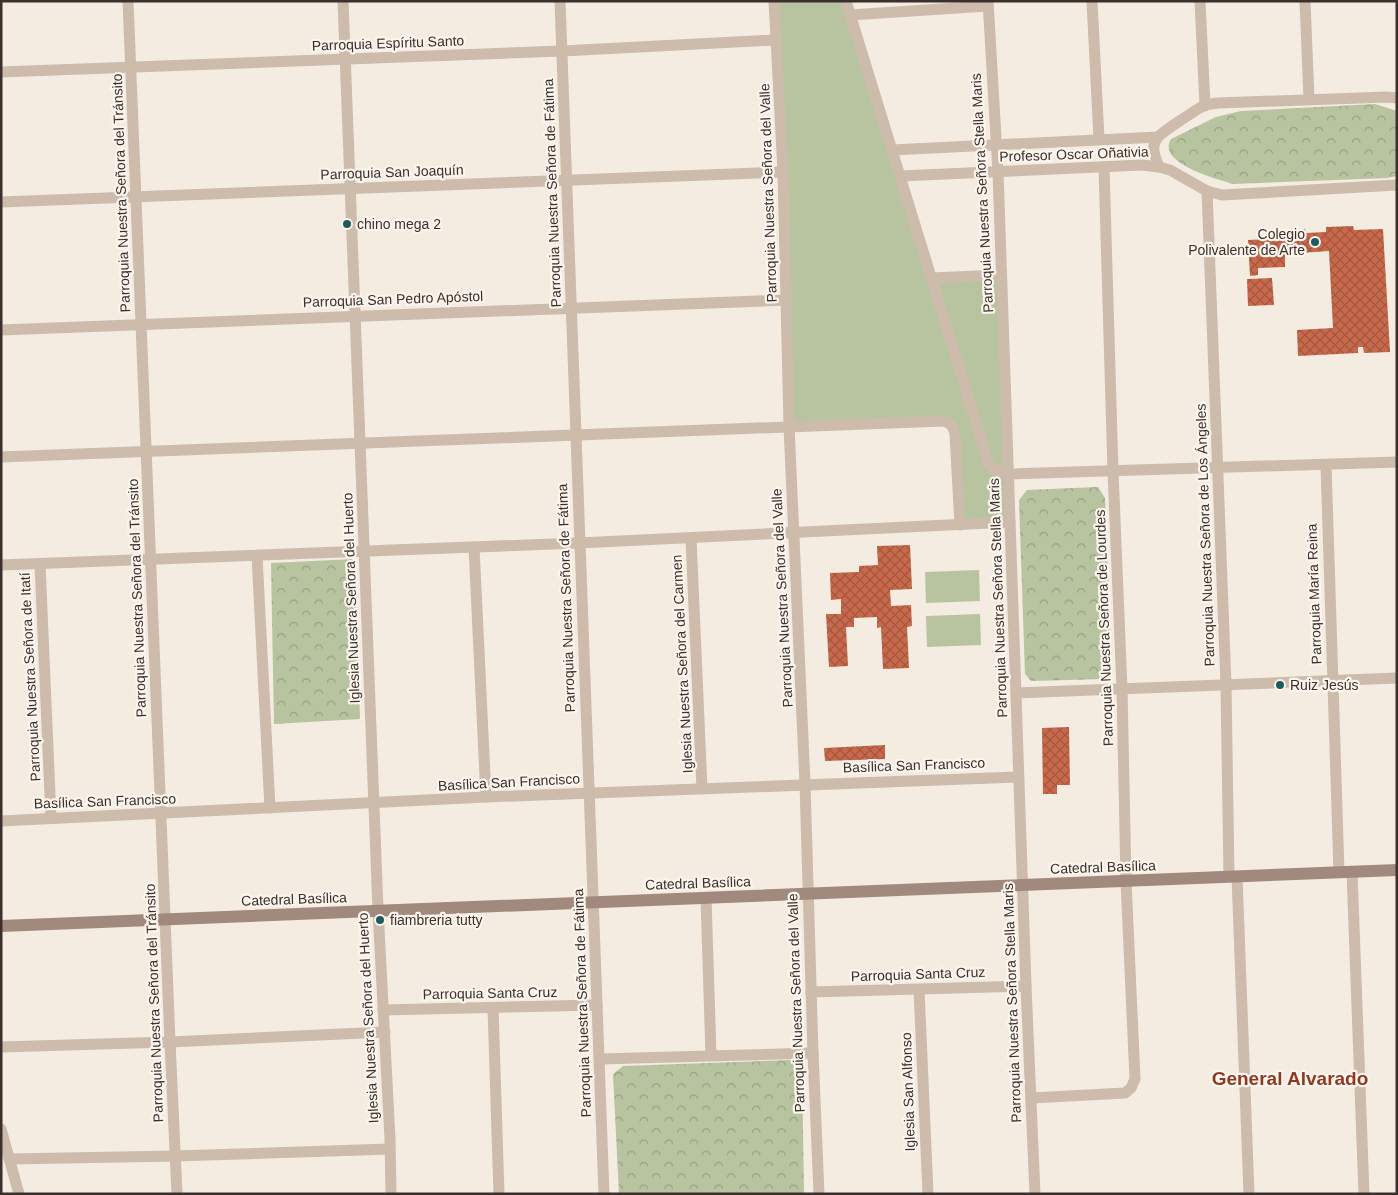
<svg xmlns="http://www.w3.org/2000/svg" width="1398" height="1195" font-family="Helvetica,sans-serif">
  <defs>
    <pattern id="park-crowns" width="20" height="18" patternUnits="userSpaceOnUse" patternTransform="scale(1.25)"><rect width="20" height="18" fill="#b8c4a0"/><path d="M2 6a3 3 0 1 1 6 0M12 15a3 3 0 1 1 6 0" fill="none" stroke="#97a083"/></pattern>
    <pattern id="building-cross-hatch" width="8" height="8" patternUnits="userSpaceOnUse" patternTransform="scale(1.25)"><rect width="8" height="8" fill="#c8694b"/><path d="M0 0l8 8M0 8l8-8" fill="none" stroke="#a4573f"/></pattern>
  </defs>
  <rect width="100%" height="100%" fill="#f4ebe1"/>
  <g fill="#b8c4a0">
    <path d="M774,1h71l86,277 70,-3 8,247 -49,2 -7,-98h-163z"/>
    <path d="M979,570l1,31 -54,2 -1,-31z"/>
    <path d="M980,614l1,31 -54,2 -1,-31z"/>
  </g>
  <g fill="url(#park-crowns)">
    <path d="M1375,104l22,7v65l-10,2 -154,6c-17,-5 -77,-21 -62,-45l45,-22 25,-6z"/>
    <path d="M1098,487l7,11 7,175 -6,6 -75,2 -6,-7 -6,-174 8,-10z"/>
    <path d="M355,559l5,160 -86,5 -3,-161z"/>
    <path d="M793,1060l9,10 2,124h-185l-6,-120 10,-8z"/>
  </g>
  <g fill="url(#building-cross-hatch)">
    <path d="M1353,226l1,4 29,-1 7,123 -26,1 -1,-6h-5v6l-60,3 -1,-26 36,-2 -4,-77 -44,3v13l-27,1v7l-8,1 -2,-36 21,-1v-8l36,-2 1,4 20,-1v-5z"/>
    <path d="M1272,278l2,27 -26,1 -1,-27z"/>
    <path d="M910,545l2,44 -22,1 1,16 20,-1 1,21 -5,1 2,41 -26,1 -2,-42 -4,1v-11l-23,1v9h-8l2,39 -19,1 -3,-53h15v-15l-10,1 -1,-27 29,-1v-6l19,-1 -1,-19z"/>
    <path d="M1069,727l1,58h-13v9h-14l-1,-66z"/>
    <path d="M885,745v14l-60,2 -1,-13z"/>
  </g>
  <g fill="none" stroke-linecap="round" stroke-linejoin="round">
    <g stroke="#cdbbac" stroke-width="11">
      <path d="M128,1l42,1041 7,152"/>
      <path d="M343,1l35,909 12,229 1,55"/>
      <path d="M560,1l44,1193"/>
      <path d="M774,1l9,171 6,254 16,358 8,269 6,141"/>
      <path d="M846,1l143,464 8,6 12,3 388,-12"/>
      <path d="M988,1l10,171 28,814 9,208"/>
      <path d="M1092,1l7,138"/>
      <path d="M1200,1l5,105"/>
      <path d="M1305,1l4,98"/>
      <path d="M850,15l138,-9"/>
      <path d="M1,72l561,-21 214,-11"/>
      <path d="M892,150l266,-13"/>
      <path d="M1159,167c-4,-10 -9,-21 -1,-30 4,-5 38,-27 45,-31 5,-2 10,-2 15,-3l169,-6 10,1"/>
      <path d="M900,176l242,-11 17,2 11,3 37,21 15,4 175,-10"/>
      <path d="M1207,191l19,494 3,192"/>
      <path d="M1,202l782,-30"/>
      <path d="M931,278l70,-3"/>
      <path d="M1,330l786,-30"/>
      <path d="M1,457l942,-36c8,2 10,5 12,13l5,91"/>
      <path d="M1326,465l13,407"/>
      <path d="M691,538l11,251"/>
      <path d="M474,547l12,250"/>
      <path d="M257,556l13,252"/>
      <path d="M40,564l11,254"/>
      <path d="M1,565l578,-22 431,-21"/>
      <path d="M1016,693l381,-15"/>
      <path d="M1,821l485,-24 532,-20"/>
      <path d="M1352,872l12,322"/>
      <path d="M1237,877l12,317"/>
      <path d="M706,898l5,157"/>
      <path d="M919,990l9,204"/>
      <path d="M811,992l215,-6"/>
      <path d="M493,1008l6,186"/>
      <path d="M383,1010l214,-5"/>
      <path d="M1,1047l169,-5 215,-10"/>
      <path d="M600,1059l213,-6"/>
      <path d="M1031,1098l94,-5 6,-5 4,-9 -9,-198 -4,-192 -9,-218 -9,-304"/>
      <path d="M1,1129l18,65"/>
      <path d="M9,1159l167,-3 214,-7"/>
    </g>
    <path stroke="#a18a7d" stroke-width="12" d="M1,926l1396,-56"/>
  </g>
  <g fill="#1f5a5e" stroke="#fbf5ee" stroke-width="2">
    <circle cx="347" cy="224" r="5"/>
    <circle cx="1315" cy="242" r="5"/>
    <circle cx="1280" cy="685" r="5"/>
    <circle cx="380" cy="920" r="5"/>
  </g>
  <g text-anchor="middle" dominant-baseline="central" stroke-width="4.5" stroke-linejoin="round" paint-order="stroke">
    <g font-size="14" fill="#3b302b" stroke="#fbf5ee">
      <text transform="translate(388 43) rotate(-2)">Parroquia Espíritu Santo</text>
      <text transform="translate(1074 154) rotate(-2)">Profesor Oscar Oñativia</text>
      <text transform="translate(392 172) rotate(-2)">Parroquia San Joaquín</text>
      <text transform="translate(121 193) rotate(-92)">Parroquia Nuestra Señora del Tránsito</text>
      <text transform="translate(552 193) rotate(-92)">Parroquia Nuestra Señora de Fátima</text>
      <text transform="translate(768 193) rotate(-92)">Parroquia Nuestra Señora del Valle</text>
      <text transform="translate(982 193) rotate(-93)">Parroquia Nuestra Señora Stella Maris</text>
      <text transform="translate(393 299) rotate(-2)">Parroquia San Pedro Apóstol</text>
      <text transform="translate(1205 535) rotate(-92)">Parroquia Nuestra Señora de Los Ángeles</text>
      <text transform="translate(1314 594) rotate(-92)">Parroquia María Reina</text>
      <text transform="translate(137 598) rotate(-92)">Parroquia Nuestra Señora del Tránsito</text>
      <text transform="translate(351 598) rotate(-92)">Iglesia Nuestra Señora del Huerto</text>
      <text transform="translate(566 598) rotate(-92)">Parroquia Nuestra Señora de Fátima</text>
      <text transform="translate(782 598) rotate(-93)">Parroquia Nuestra Señora del Valle</text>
      <text transform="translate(998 598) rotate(-92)">Parroquia Nuestra Señora Stella Maris</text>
      <text transform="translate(1104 628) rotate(-92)">Parroquia Nuestra Señora de Lourdes</text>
      <text transform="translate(682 664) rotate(-93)">Iglesia Nuestra Señora del Carmen</text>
      <text transform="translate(30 677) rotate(-93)">Parroquia Nuestra Señora de Itatí</text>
      <text transform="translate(914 765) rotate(-2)">Basílica San Francisco</text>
      <text transform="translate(509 782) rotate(-3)">Basílica San Francisco</text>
      <text transform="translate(105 801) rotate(-2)">Basílica San Francisco</text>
      <text transform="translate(1103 867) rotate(-2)">Catedral Basílica</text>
      <text transform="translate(698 883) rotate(-2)">Catedral Basílica</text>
      <text transform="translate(294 899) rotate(-2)">Catedral Basílica</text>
      <text transform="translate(918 974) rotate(-2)">Parroquia Santa Cruz</text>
      <text transform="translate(490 993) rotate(-1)">Parroquia Santa Cruz</text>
      <text transform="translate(154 1003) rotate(-92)">Parroquia Nuestra Señora del Tránsito</text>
      <text transform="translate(582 1003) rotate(-92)">Parroquia Nuestra Señora de Fátima</text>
      <text transform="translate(796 1003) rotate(-92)">Parroquia Nuestra Señora del Valle</text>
      <text transform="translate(1012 1003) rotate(-92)">Parroquia Nuestra Señora Stella Maris</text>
      <text transform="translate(368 1018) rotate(-93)">Iglesia Nuestra Señora del Huerto</text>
      <text transform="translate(908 1092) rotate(-92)">Iglesia San Alfonso</text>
    </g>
    <g font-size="14" fill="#3b302b" stroke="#fbf5ee" text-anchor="start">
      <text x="357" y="224">chino mega 2</text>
      <text x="1305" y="234" text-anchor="end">Colegio<tspan x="1305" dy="16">Polivalente de Arte</tspan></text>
      <text x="1290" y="685">Ruiz Jesús</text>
      <text x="390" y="920">fiambreria tutty</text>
    </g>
    <g font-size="19" font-weight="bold" fill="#8c3b22" stroke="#fbf5ee">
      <text x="1290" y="1078">General Alvarado</text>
    </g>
  </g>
  <rect width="1398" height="1195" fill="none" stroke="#3b302b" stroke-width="5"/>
</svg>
